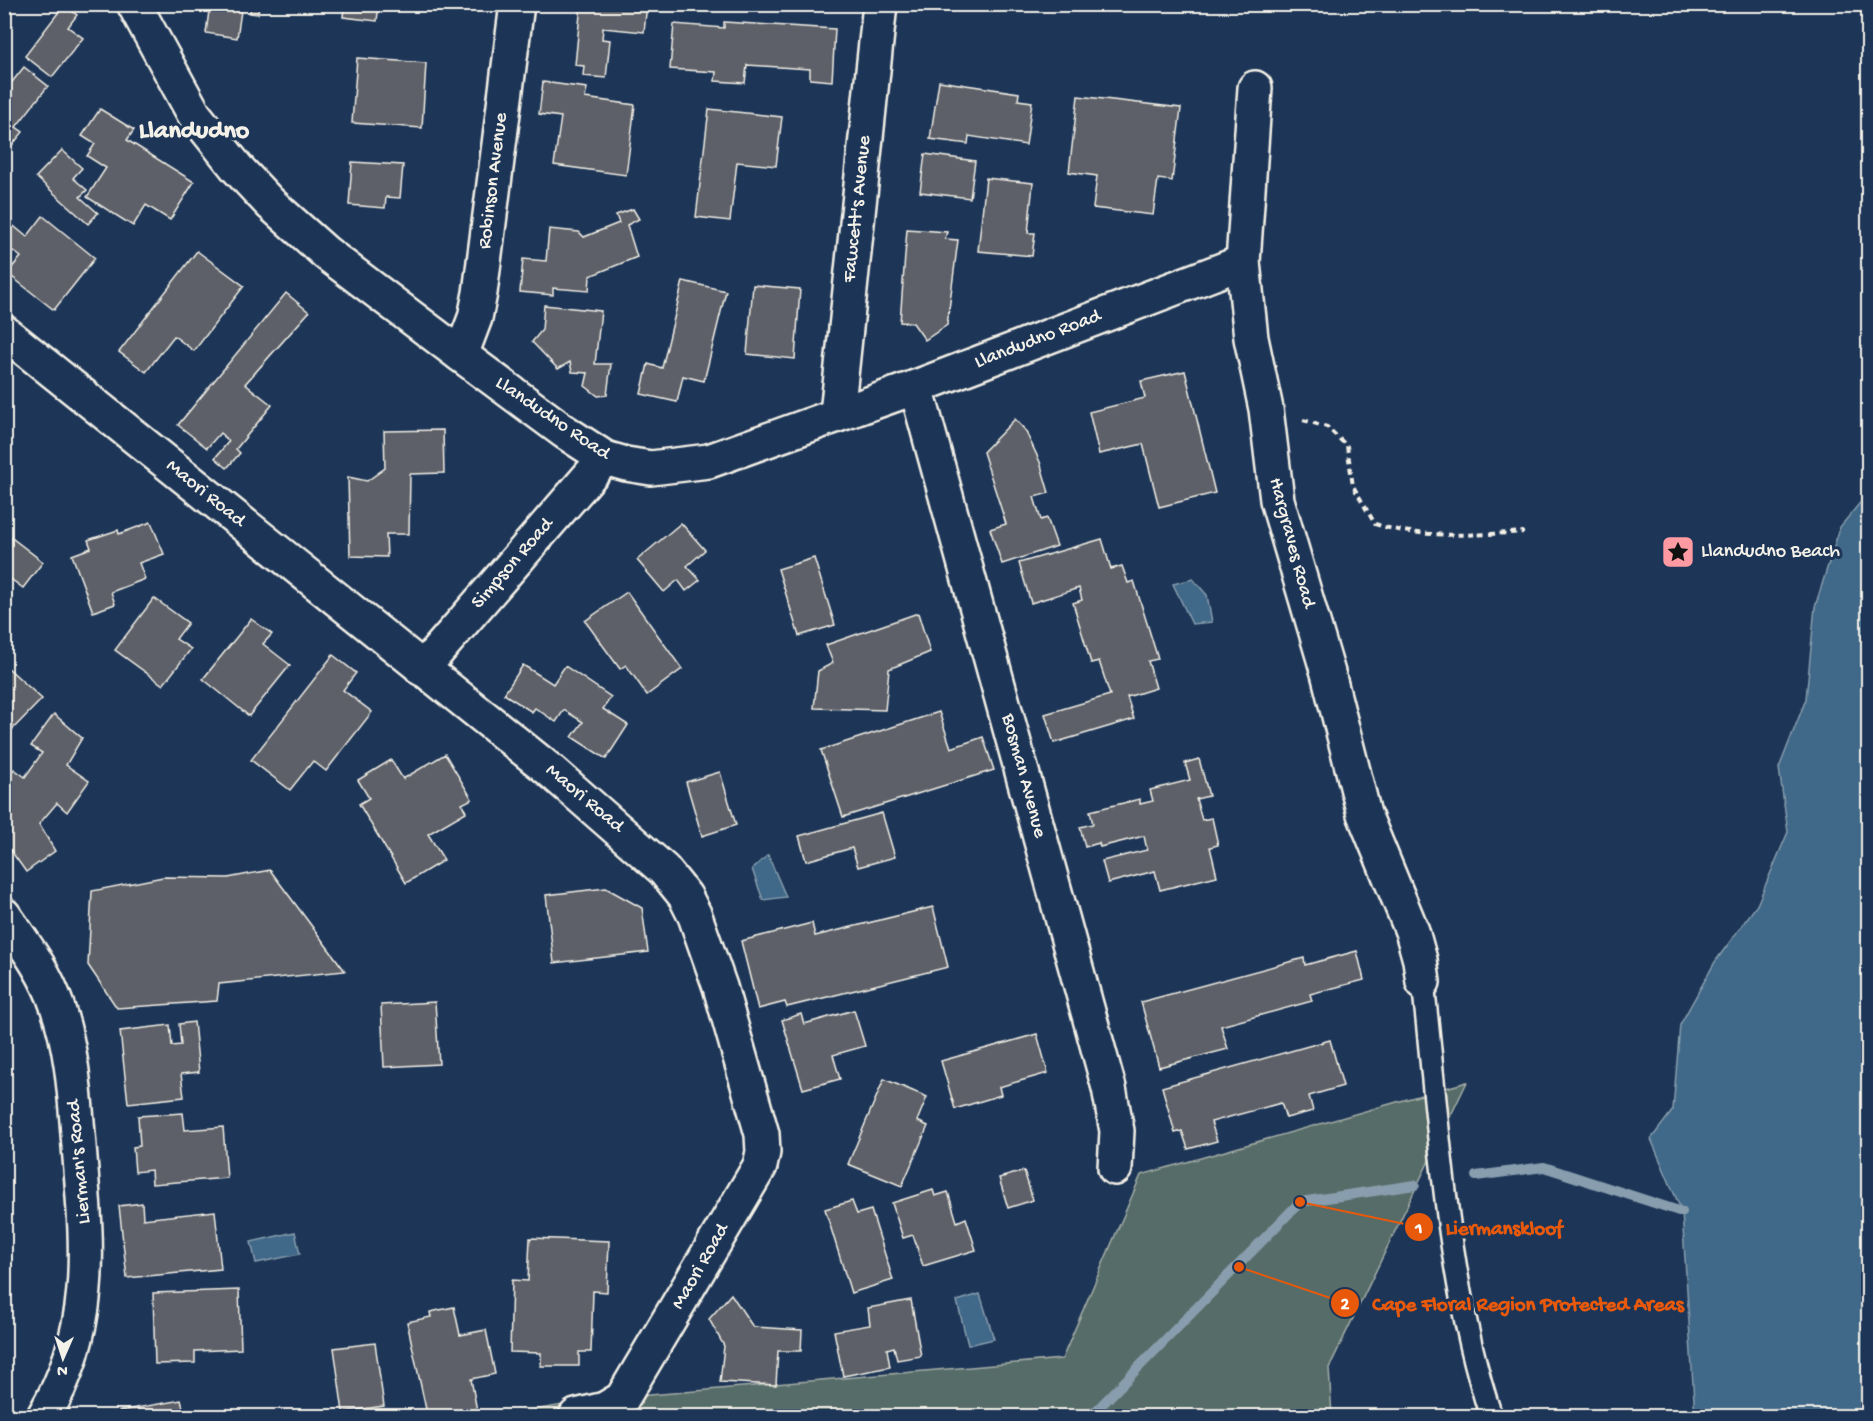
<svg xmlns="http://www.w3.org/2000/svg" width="1873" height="1421" font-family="'Gochi Hand',sans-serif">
  <rect width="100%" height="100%" fill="#1d3557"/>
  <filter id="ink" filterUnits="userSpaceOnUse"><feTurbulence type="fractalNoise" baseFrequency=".0167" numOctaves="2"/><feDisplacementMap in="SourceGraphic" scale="12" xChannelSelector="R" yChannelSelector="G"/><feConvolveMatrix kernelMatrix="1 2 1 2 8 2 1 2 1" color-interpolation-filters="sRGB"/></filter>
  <g filter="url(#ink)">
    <path fill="#566c67" stroke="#a5aea8" stroke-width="1.5" d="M1467,1082l-138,286 3,48h-832l92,-16 470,-41 79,-184z"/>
    <g fill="#406788" stroke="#889eae" stroke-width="1.5">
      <path d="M1868,493v923h-173l-13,-204 -31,-73 22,-29 7,-85 35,-63 42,-57 31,-73 -9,-64 27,-69 9,-92 25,-80z"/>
      <path d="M1193,579l14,16 5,27 -20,2 -19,-40z"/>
      <path d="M768,855l18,42 -23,3 -11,-31z"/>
      <path d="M295,1232l5,22 -44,9 -5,-21z"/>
      <path d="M980,1294l14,45 -26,6 -11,-44z"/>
    </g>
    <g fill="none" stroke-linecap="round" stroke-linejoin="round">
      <g stroke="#889eae" stroke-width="10">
        <path d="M1476,1176l68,-9 138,45"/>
        <path d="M1091,1416l209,-214 115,-17"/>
      </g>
    </g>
    <g fill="#5d6067" stroke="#f4f1e8" stroke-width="1.5">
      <path d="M210,4h32l-5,34 -31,-5z"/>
      <path d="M251,4h8l-1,10 -8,-1z"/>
      <path d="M350,4h29l-2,17 -34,-4 1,-10z"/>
      <path d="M581,4h66l-3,28 -41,-4 -1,11 8,1 -4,38 -23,-2 1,-10 -9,-1z"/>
      <path d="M64,5l13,10 -9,12 15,11 -31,39 -27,-21z"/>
      <path d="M724,22l111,7 -3,52 -22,-2v-10l-63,-4 -2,18 -30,-2 1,-9 -46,-3 4,-45 50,4z"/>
      <path d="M357,58l69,5 -4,65 -70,-5z"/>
      <path d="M24,67l24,19 -32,41 7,5 -19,23v-63z"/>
      <path d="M939,81l80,12 -1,7 14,2 -6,43 -57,-9 -1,8 -38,-5z"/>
      <path d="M543,82l44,6 -2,10 50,7 -9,70 -72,-10 7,-48 -22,-3z"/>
      <path d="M1078,96l103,12 -9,73 -14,-2 -5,36 -60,-7 4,-32 -28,-4z"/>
      <path d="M100,109l34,21 -7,10 67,42 -24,38 -24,-15 -13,21 -46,-29 19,-29 -19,-12 8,-12 -13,-8z"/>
      <path d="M709,109l73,8 -6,49 -39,-4 -7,59 -34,-4z"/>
      <path d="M62,150l20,18 -9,10 14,12 -7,7 18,16 -10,11 -52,-47z"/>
      <path d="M925,154l50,7 -5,37 -50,-6z"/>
      <path d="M352,162l51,3 -3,33 -14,-1 -1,11 -36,-3z"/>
      <path d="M986,178l47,5 -5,50h7l-3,23 -54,-5z"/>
      <path d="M633,209l6,10 -12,6 10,32 -47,19 -1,15 -36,-3v7l-33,-3 3,-33 23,2 3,-32 30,3 5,5 35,-14 -3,-8z"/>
      <path d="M43,216l52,42 -41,52 -47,-37 14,-16 -8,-6 -9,11v-32l6,-7 17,14z"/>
      <path d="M907,229l40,3 -2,7 13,1 -11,85 -22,15 -12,-17 -13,-1z"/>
      <path d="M197,251l47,35 -50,65 -20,-15 -28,36 -27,-20z"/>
      <path d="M683,281l43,10 -22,90 -21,-5 -6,26 -36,-8 7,-30 14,4z"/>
      <path d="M753,285l47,4 -5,70 -48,-5z"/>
      <path d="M286,293l23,19 -64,72 27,21 -36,44 4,4 -13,15 -12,-10 14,-17 -9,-8 -13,15 -29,-23z"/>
      <path d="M544,305l57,6 -6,53h16l-4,31 -9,1 -13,-10 3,-13 -16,-1 -2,-10 -12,7 -26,-27 10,-12z"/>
      <path d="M1185,371l30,122 -56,14 -16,-63 -44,10 -10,-42 56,-14 -4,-17z"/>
      <path d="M1015,419l10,11 15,32 9,31 -15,4 7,23 6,-2 10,28 -55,18 -12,-35 16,-5 -23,-72z"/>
      <path d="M443,430l1,43 -34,1 -1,60h-23l1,23 -37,-1 -2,-79 19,4 18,-13 -1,-37z"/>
      <path d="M151,522l13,32 -25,9 6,16 -34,13 4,12 -22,8 -21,-57 19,-7 -3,-8 30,-10 1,4z"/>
      <path d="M681,523l24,27 -18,16 13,14 -14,11 -8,-11 -14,12 -27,-32z"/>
      <path d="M4,532l39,30 -20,26 -19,-14z"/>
      <path d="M1102,539l9,30 11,-3 6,17 6,-2 24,78 -10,2 8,27 -29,9 7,22 -80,24 -9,-29 65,-19 -11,-34 -8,2 -18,-60 9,-3 -3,-12 -48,15 -12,-40z"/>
      <path d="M814,558l21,67 -36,11 -21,-67z"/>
      <path d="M627,592l55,77 -35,26 -21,-30 -6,4 -35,-48z"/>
      <path d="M154,598l34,25 -12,16 15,10 -28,36 -48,-35z"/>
      <path d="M918,613l12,39 -41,17 -4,41 -71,-2 4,-37 15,-8 -7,-18z"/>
      <path d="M251,619l21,15 -9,10 27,21 -41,51 -46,-37z"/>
      <path d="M333,655l23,18 -13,17 29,22 -46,59 -13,-10 -23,29 -39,-30z"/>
      <path d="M523,665l30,19 12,-18 46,31 -8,12 25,16 -22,34 -34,-22 11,-15 -19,-12 -8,12 -21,-14 -3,4 -28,-18z"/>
      <path d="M7,667l35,32 -38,39v-69z"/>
      <path d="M939,712l12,36 32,-11 11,33 -151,47 -22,-67z"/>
      <path d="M54,714l28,24 -16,27 23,16 -22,31 -10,-9 -18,21 16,27 -29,21 -22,-31v-59l10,-13 11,8 17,-24 -11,-7z"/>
      <path d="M445,754l27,45 -10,5 4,8 -38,22 16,26 -38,23 -47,-79 10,-6 -11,-18 33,-20 12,19z"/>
      <path d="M1199,759l10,37 -13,3 6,21 10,-2 6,27 -8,2 7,29 -57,14 -5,-19 -47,12 -6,-22 45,-11 -3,-14 -44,11 -1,-4 -14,4 -5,-20 13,-3 -3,-13 50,-12v5l13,-3 -3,-11 40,-10 -5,-17z"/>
      <path d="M720,772l16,53 -34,11 -16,-54z"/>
      <path d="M882,813l13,44 -37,10 -6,-19 -46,13 -7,-25z"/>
      <path d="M270,870l75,101 -126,13 -2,17 -100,7 -29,-43 4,-74 71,-14 65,1z"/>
      <path d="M606,888l36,20 6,44 -94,11 -8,-68z"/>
      <path d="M933,907l15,60 -161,40 -2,-5 -27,7 -17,-68 71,-18 3,13z"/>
      <path d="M1357,951l7,29 -54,14 2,7 -91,25 7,23 -69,18 -18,-65 163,-44 1,7z"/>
      <path d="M435,1002l4,62 -55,3 -3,-62z"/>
      <path d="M854,1010l11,36 -32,9 7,24 -37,10 -21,-69 19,-6 3,10z"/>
      <path d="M194,1022l5,50 -18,2 3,23 -56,6 -8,-72 50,-6 2,21 9,-1 -2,-21z"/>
      <path d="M1037,1034l11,39 -49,14 2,8 -46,14 -14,-48z"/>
      <path d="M1330,1040l13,46 -34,10 4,15 -27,7 -5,-15 -70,19 6,19 -29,8 -6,-18 -7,2 -13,-46z"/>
      <path d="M884,1079l43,18 -10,24 11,5 -26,60 -54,-22z"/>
      <path d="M183,1113l2,17 38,-3 4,51 -75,6 -1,-14 -16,2 -2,-25 7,-1 -2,-30z"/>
      <path d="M1024,1171l9,29 -25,8 -9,-30z"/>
      <path d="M933,1190l2,6 13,-4 9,30 9,-4 10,32 -53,16 -10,-31 -10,3 -11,-35z"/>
      <path d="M852,1201l5,13 14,-4 22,70 -42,13 -26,-84z"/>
      <path d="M142,1203l1,16 72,-8 6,58 -94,9 -8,-72z"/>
      <path d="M530,1238l79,3 -2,51 -14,-1 -2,61h-12v14h-38v-13l-31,-1 2,-72 16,1z"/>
      <path d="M239,1290l2,59 -46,2v12l-40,1 -2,-71z"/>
      <path d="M731,1294l22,33 49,3 -1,21h-23l-2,34 -56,-3 4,-36 -15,-27z"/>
      <path d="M911,1300l10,56 -24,4 -3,-13 -7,2 3,18 -47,9 -9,-45 36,-6 -2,-17z"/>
      <path d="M454,1307l6,28 26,-5 9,44 -24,5 7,37h-33l-1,-5 -17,3 -20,-92 24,-5 -1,-5z"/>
      <path d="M375,1343l9,63 -41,6 -9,-64z"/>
      <path d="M181,1400l4,16h-65l-1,-5z"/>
    </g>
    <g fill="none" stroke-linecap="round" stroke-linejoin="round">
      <defs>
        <path id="service" d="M1423,982c16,142 23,299 68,434"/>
        <g id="minor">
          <path d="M134,4l60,110 43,54 33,35 56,50 135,102 104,77 40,26 21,6 25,4 58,-7 207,-74 327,-125"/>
          <path d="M1255,88l-12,174 8,76 15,71 11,91 51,173 36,141 48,117 8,29 3,22"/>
          <path d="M4,332l547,439 113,99 21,26 10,20 25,71 42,147 1,18 -3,14 -138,233 -17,10 -29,7"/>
          <path d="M461,355l14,-37 5,-25 37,-289"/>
          <path d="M916,387l193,701 8,43 -2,37"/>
          <path d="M837,414l43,-410"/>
          <path d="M422,669l183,-211"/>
          <path d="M4,915c20,29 42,57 53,91 16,45 18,93 22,140 8,99 18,180 -35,270"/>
        </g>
      </defs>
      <use href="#service" stroke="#f4f1e8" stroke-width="26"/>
      <use href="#minor" stroke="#f4f1e8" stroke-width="38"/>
      <path stroke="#f4f1e8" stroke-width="4" stroke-dasharray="6 4.5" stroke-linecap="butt" d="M1303,420l24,7 20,19 6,40 22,38c44,15 104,11 149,8"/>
      <use href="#service" stroke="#1d3557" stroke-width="21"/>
      <use href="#minor" stroke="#1d3557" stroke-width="33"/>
    </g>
  </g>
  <defs>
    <symbol id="sight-square" viewBox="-11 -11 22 22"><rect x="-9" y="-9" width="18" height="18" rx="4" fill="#ff9aa2" stroke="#1d3557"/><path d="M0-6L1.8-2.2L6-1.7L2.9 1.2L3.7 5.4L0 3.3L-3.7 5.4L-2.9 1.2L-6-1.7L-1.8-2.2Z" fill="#111"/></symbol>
  </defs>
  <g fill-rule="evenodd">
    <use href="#sight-square" x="1659" y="533" width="38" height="38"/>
  </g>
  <g text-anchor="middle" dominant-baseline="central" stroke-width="6" stroke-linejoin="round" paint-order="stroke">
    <g font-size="20" fill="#f4f1e8" stroke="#1d3557">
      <text transform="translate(494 181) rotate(-83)">Robinson Avenue</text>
      <text transform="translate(858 209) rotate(-84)">Fawcett's Avenue</text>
      <text transform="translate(1038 340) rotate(-21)">Llandudno Road</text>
      <text transform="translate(552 419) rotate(34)">Llandudno Road</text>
      <text transform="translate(205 494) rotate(39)">Maori Road</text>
      <text transform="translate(1291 543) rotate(75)">Hargraves Road</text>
      <text transform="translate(513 564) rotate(-49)">Simpson Road</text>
      <text transform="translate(1023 776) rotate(75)">Bosman Avenue</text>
      <text transform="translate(584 799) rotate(40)">Maori Road</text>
      <text transform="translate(80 1162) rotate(-95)">Lierman's Road</text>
      <text transform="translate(701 1267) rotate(-60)">Maori Road</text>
    </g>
    <g font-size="20" fill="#f4f1e8" stroke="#1d3557" text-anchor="start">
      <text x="1701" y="552">Llandudno Beach</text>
    </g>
    <g font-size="26" font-weight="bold" fill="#f4f1e8" stroke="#1d3557">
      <text x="194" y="132">Llandudno</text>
    </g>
  </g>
  <path fill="none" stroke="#e8590c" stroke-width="2" d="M1300 1202L1419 1227M1239 1267L1345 1303"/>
  <g fill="#e8590c" stroke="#1d3557" stroke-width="2">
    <circle cx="1300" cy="1202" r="6"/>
    <circle cx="1239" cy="1267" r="6"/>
    <circle cx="1419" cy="1227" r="15"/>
    <circle cx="1345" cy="1303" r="15"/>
  </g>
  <g font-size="18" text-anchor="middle" font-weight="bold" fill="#fff">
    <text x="1419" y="1233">1</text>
    <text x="1345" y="1309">2</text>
  </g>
  <g font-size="21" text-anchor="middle" font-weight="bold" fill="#e8590c" stroke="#1d3557" stroke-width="6" stroke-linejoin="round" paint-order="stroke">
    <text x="1504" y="1234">Liermanskloof</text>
    <text x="1528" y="1310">Cape Floral Region Protected Areas</text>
  </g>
  <rect width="1873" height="1421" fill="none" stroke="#1d3557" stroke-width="24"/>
  <rect x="12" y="12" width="1849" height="1397" fill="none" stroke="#f4f1e8" stroke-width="2" filter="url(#ink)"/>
  <g transform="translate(63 1358) rotate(183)" stroke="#1d3557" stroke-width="4.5" paint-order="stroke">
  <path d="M0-4.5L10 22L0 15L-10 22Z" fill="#f4f1e8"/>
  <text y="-9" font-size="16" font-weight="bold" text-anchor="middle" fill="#f4f1e8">N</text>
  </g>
</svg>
